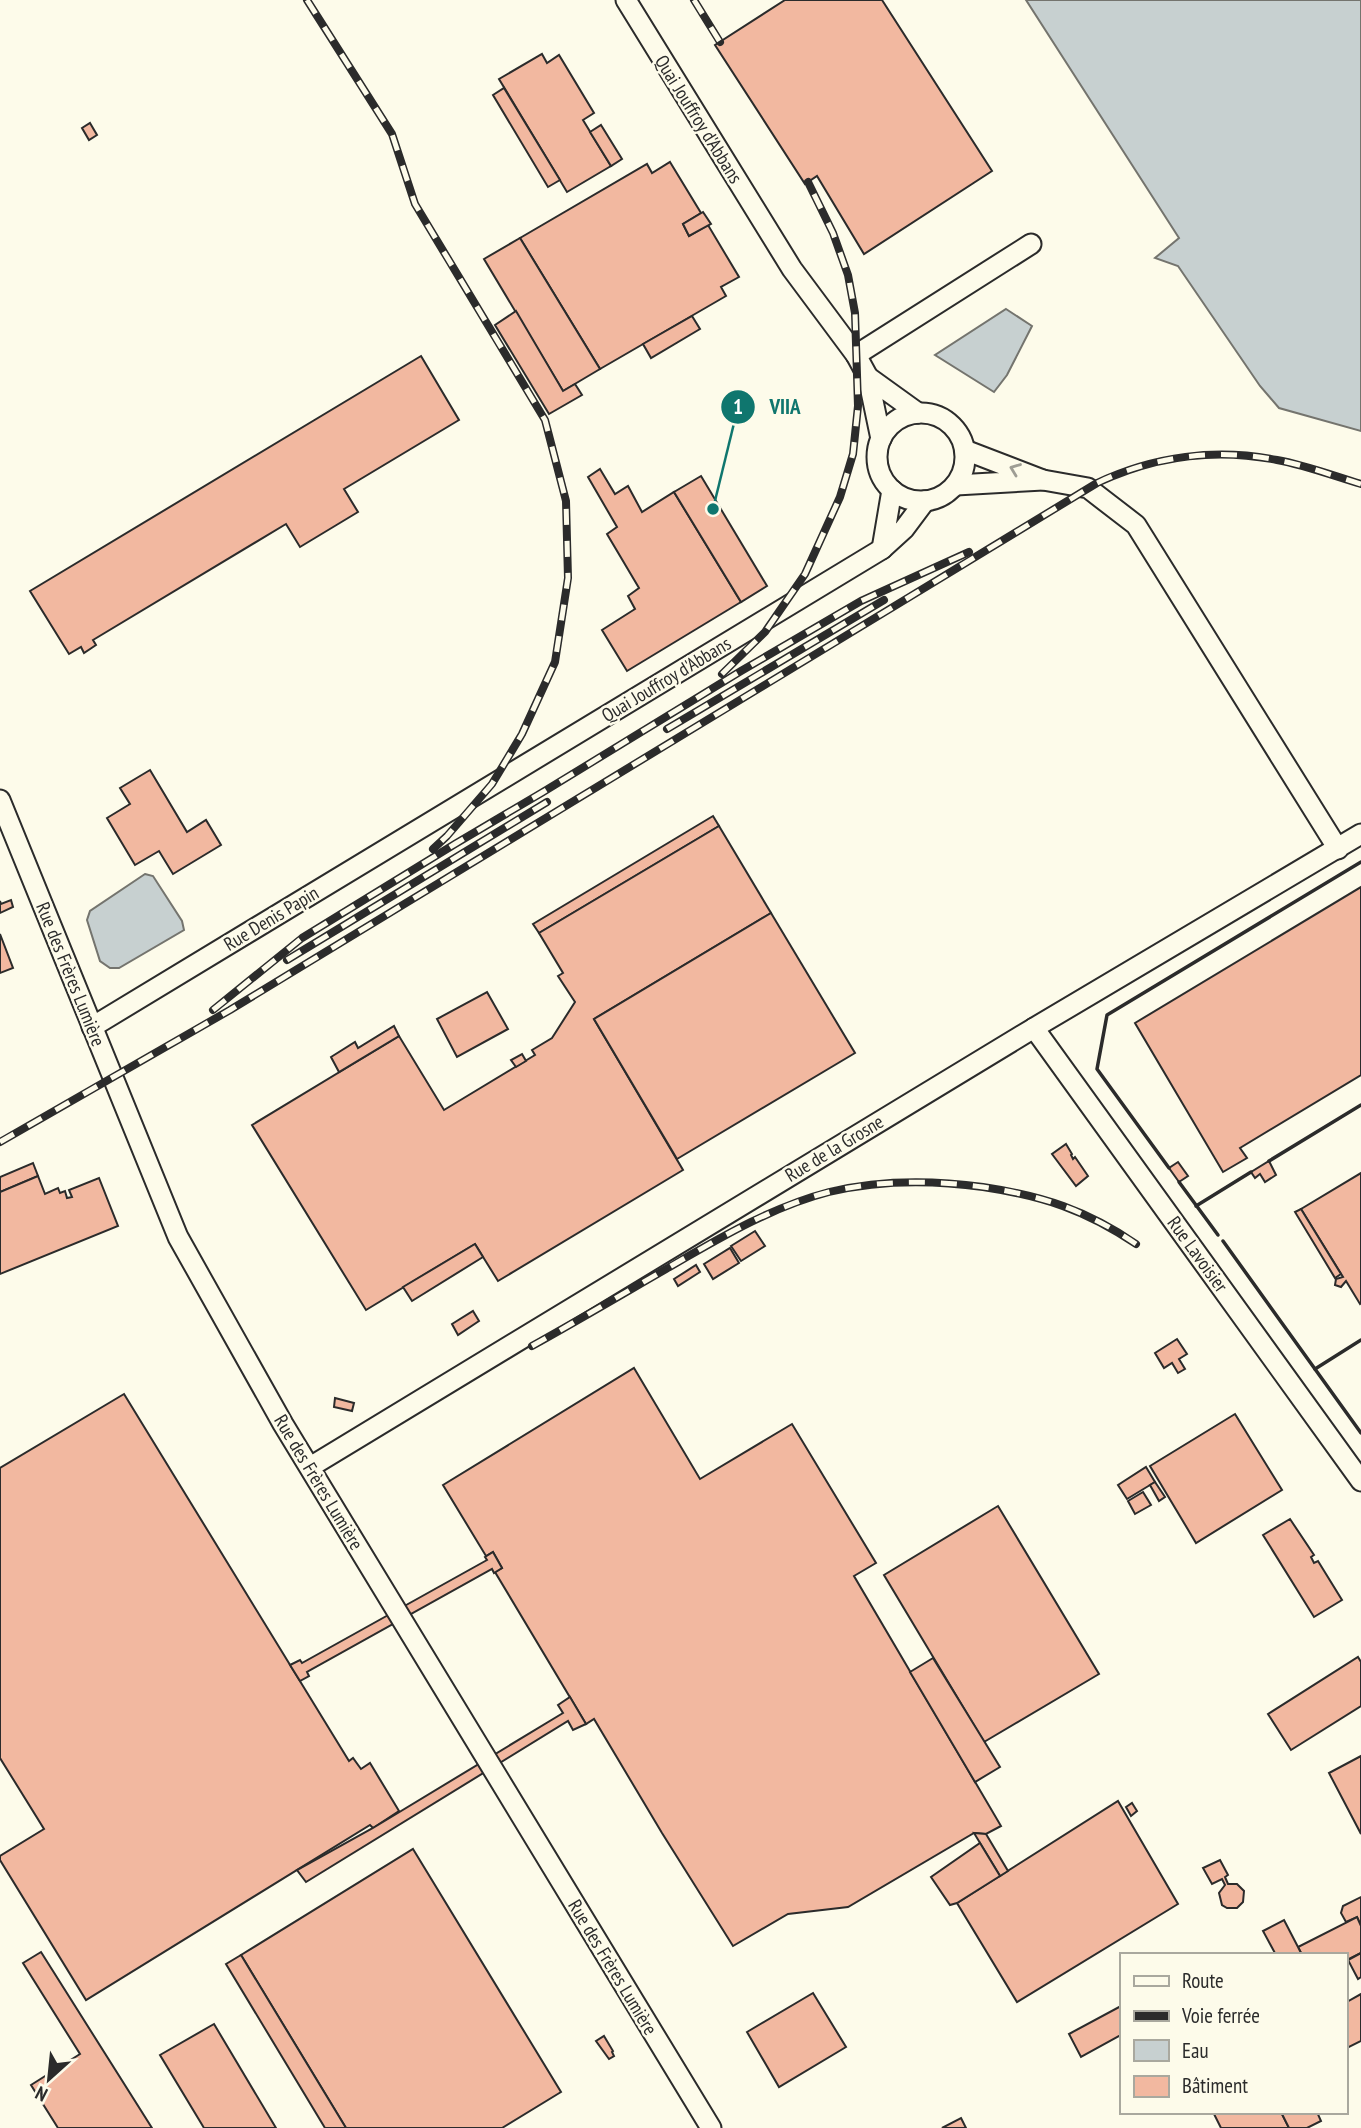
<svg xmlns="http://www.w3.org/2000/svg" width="1361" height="2128" font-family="'PT Sans Narrow',sans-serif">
  <rect width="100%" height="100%" fill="#fdfbea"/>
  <g fill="#c7d0d0" stroke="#74746e" stroke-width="2">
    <path d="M1026,0h335v431l-82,-23 -19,-22 -82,-120 -23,-8 24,-20z"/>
    <path d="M1006,309l26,17 -25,49 -13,17 -59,-37z"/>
    <path d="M145,874l8,2 29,45 2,9 -65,38h-9l-10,-7 -13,-41 3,-9z"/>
  </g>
  <g fill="#f2b8a0" stroke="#2b2b2b" stroke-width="2">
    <path d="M785,0h97l110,171 -128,83 -47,-78 -12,8 -90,-139z"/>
    <path d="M542,54l5,9 12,-8 35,58 -11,7 28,46 -44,26 -68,-113z"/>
    <path d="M504,88l56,92 -12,7 -55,-92z"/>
    <path d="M90,123l7,12 -8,5 -7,-12z"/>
    <path d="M601,125l21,34 -11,7 -21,-34z"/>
    <path d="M670,162l31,51 -18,11 6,12 19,-11 31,52 -18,10 5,9 -126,73 -80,-131 127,-74 5,9z"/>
    <path d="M703,212l8,12 -22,12 -6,-12z"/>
    <path d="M520,238l80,131 -37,22 -79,-132z"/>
    <path d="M516,311l47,80 12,-7 7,11 -33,19 -54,-89z"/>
    <path d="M692,316l8,13 -49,29 -8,-14z"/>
    <path d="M421,356l38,64 -115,69 14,23 -58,35 -14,-23 -193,116 3,5 -12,8 -3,-6 -12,7 -39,-63z"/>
    <path d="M600,469l15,25 13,-8 14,26 32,-20 67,110 -114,69 -25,-41 33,-21 -7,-13 11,-8 -32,-54 10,-7 -29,-50z"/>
    <path d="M701,476l66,110 -26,16 -67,-110z"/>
    <path d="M150,770l37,62 19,-12 15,25 -48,29 -14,-23 -24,14 -28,-47 23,-14 -10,-16z"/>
    <path d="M713,816l6,10 -180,107 -6,-9z"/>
    <path d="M719,826l52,87 -177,106 89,151 -185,111 -23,-37 -109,66 -114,-185 147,-89 45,74 91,-55 -3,-5 20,-12 23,-36 -17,-26 5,-3 -24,-40z"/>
    <path d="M1361,887v188l-121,73 7,10 -24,14 -88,-149z"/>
    <path d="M11,900l2,7 -13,6v-12l1,3z"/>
    <path d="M771,913l84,140 -178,106 -83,-140z"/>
    <path d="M0,934l13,34 -13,5z"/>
    <path d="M487,992l21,37 -51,28 -20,-38z"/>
    <path d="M394,1026l5,10 -60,36 -8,-15 24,-15 3,6z"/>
    <path d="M522,1054l4,7 -10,6 -5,-7z"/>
    <path d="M1066,1144l6,10 -1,1 2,4 2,-2 13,19 -12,10 -24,-32z"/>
    <path d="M1269,1161l7,14 -11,7 -5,-8 -5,4 -4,-6z"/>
    <path d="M1178,1162l10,14 -9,6 -10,-14z"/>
    <path d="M33,1163l5,13 -38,16v-15z"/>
    <path d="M1361,1173v130l-1,1 -14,-23 -5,6 -6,-2 1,-6 7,-2 -42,-68z"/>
    <path d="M38,1176l7,18 13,-6 2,5 5,-2 2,7 5,-1 -3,-7 30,-12 19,48 -118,48v-82z"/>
    <path d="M1301,1209l40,65 -6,4 -40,-66z"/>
    <path d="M755,1231l10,15 -24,15 -10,-15z"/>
    <path d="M475,1244l8,13 -71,44 -9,-14z"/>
    <path d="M730,1248l9,15 -26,16 -9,-15z"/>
    <path d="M696,1265l4,7 -22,14 -4,-7z"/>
    <path d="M473,1311l6,10 -21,14 -6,-11z"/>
    <path d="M1177,1339l10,15 -8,5 6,10 -7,4 -6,-10 -8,5 -9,-15z"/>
    <path d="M634,1368l66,111 92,-55 84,139 -22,13 147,250 -15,8 -12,-1 -126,74 -60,7 -55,32 -71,-113 -68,-114 -8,5 -91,-152 7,-4 -9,-16 -7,4 -43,-71z"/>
    <path d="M124,1394l225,367 4,-3 8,11 9,-6 29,48 -26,17 -3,-3 -284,175 -86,-140v-4l44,-27 -44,-71v-290z"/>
    <path d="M335,1398l19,5 -2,8 -18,-4z"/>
    <path d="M1235,1414l47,76 -86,53 -46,-77z"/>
    <path d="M1146,1467l9,15 -28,17 -9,-14z"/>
    <path d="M1155,1482l10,15 -6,4 -9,-16z"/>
    <path d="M1143,1492l8,13 -16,9 -7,-13z"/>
    <path d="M998,1506l101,168 -115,68 -100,-167z"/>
    <path d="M1290,1519l24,36 -3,2 3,6 4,-2 24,39 -28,17 -51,-82z"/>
    <path d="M493,1552l9,16 -8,5 -2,-4 -185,103 2,4 -9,5 -10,-16 10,-5 2,3 185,-103 -2,-3z"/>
    <path d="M1358,1657l3,5v44l-70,44 -23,-36z"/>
    <path d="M933,1658l67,109 -25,15 -65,-110z"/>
    <path d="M570,1697l16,27 -13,6 -5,-9 -262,161 -9,-12 76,-42 190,-115 -5,-8z"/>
    <path d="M1361,1756v78l-32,-61z"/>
    <path d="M1118,1801l60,103 -161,98 -60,-99z"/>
    <path d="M1132,1803l5,8 -6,5 -5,-9z"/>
    <path d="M974,1833l12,1 22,37 -8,5z"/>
    <path d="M980,1843l20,33 -43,27 -7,2 -19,-28z"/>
    <path d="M413,1849l148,243 -59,36h-156l-105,-173z"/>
    <path d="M1220,1860l8,15 -3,2 3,7h9l7,7 -1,11 -6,6h-10l-5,-3 -3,-12 6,-8 -3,-6 -10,5 -9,-16z"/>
    <path d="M1361,1897v29l-4,-9 -11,5 -5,-9 2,-7z"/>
    <path d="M1357,1917l4,9v27l-16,8v-6h-43l-4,-8z"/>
    <path d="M1284,1920l14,27 4,8h-26l-13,-24z"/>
    <path d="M41,1952l111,176h-94l-27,-43 49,-31 -57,-91z"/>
    <path d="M1361,1953v24l-3,2 -10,-19z"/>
    <path d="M241,1955l105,173h-21l-99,-164z"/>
    <path d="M813,1993l33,54 -67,40 -32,-55z"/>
    <path d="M1361,1994v47l-16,8v-46z"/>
    <path d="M1121,2006v29l-40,22 -12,-23z"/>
    <path d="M214,2024l62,104h-72l-44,-73z"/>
    <path d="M604,2036l9,15 -1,1 2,4 -5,3 -13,-18z"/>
    <path d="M1213,2112h68l8,16h-68z"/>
    <path d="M1281,2112h36l4,9 -14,7h-18z"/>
    <path d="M961,2118l5,10h-24z"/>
  </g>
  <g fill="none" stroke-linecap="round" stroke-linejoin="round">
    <defs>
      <g id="minor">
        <path d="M626,0l166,269 64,86 12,22"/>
        <path d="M856,355l175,-111"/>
        <circle cx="921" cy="457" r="44"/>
        <path d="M881,439l-13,-62 50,36"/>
        <path d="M1043,480l45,8 48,37 202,324"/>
        <path d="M956,485l87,-5 -78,-30"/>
        <path d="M892,490l-10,59 22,-20 21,-28"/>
        <path d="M0,800l178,437 105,187 428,704"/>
        <path d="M92,1027l790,-478"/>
        <path d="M1034,1028l327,453"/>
        <path d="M310,1467l724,-439 327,-194"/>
      </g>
    </defs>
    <use href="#minor" stroke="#2b2b2b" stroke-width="23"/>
    <use href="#minor" stroke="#fdfbea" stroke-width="19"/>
    <defs>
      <g id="rail">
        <path d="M307,0l85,134 23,70 130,216 21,81 2,77 -13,84 -33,72 -30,50 -45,52 -14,13"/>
        <path d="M694,0l26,42"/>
        <path d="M722,674l43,-42 40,-58 35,-77 13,-43 5,-48 -3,-93 -7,-38 -15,-42 -25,-51"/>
        <path d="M667,729l217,-129"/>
        <path d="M287,960l260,-158"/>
        <path d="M213,1010l89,-72 153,-94 88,-52 198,-121 120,-70 108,-49"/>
        <path d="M0,1142l230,-132 867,-527c57,-27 119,-35 180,-23 28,5 57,16 84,24"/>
        <path d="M532,1346c45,-25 89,-51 134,-77 52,-30 105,-62 163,-77 50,-12 103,-12 154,-5 60,9 103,23 153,57"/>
      </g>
    </defs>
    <use href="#rail" stroke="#2b2b2b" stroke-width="8"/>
    <use href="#rail" stroke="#fdfbea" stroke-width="5" stroke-dasharray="16" stroke-linecap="butt"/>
    <g stroke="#2b2b2b" stroke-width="3.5">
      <path d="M1269,1161l92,-56"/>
      <path d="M1169,1168l-72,-99 10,-54 254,-153"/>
      <path d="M1179,1182l39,53"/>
      <path d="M1196,1206l55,-34"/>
      <path d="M1223,1241l138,192"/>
      <path d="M1315,1369l46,-29"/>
    </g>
  </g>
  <defs><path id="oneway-chevron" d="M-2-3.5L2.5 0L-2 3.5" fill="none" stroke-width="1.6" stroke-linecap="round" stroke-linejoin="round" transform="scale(1.75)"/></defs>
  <use stroke="#9e9d94" href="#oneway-chevron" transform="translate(1015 469) rotate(-159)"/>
  <g text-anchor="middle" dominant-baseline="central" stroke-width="5" stroke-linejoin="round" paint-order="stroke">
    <g font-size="19" fill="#2b2b2b" stroke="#fdfbea">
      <text transform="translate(699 119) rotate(58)">Quai Jouffroy d'Abbans</text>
      <text transform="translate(666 679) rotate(-31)">Quai Jouffroy d'Abbans</text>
      <text transform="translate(271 918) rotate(-31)">Rue Denis Papin</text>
      <text transform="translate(71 974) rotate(68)">Rue des Frères Lumière</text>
      <text transform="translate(834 1148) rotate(-31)">Rue de la Grosne</text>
      <text transform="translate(1198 1254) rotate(54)">Rue Lavoisier</text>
      <text transform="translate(319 1482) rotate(59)">Rue des Frères Lumière</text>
      <text transform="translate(613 1967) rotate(59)">Rue des Frères Lumière</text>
    </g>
  </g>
  <path fill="none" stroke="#0f766e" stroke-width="2.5" d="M713 509L738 407"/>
  <g fill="#0f766e" stroke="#fdfbea" stroke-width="2.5">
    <circle cx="713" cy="509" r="7"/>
    <circle cx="738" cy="407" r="18"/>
  </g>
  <g font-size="21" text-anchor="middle" font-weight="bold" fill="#fff">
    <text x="738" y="414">1</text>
  </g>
  <g font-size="21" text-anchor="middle" font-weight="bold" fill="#0f766e" stroke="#fdfbea" stroke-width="5" stroke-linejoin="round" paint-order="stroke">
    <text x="785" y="414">VIIA</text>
  </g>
  <rect x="1120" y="1953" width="228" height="161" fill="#fdfbea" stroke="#a9a89e" stroke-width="2"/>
  <rect x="1134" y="1976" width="35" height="10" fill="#fdfbea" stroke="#a9a89e" stroke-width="2"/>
  <text x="1182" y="1988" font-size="21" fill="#2b2b2b">Route</text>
  <rect x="1134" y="2011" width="35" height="10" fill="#2b2b2b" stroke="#a9a89e" stroke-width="2"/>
  <text x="1182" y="2023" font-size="21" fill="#2b2b2b">Voie ferrée</text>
  <rect x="1134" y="2040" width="35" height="21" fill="#c7d0d0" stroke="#a9a89e" stroke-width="2"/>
  <text x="1182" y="2058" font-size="21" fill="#2b2b2b">Eau</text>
  <rect x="1134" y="2076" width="35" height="21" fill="#f2b8a0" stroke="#a9a89e" stroke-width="2"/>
  <text x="1182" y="2093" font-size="21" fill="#2b2b2b">Bâtiment</text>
  <g transform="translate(49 2079) rotate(207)" stroke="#fdfbea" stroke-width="5" paint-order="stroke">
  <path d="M0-5L12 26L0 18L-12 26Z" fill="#2b2b2b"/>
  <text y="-10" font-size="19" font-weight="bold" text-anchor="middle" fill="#2b2b2b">N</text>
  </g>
</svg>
